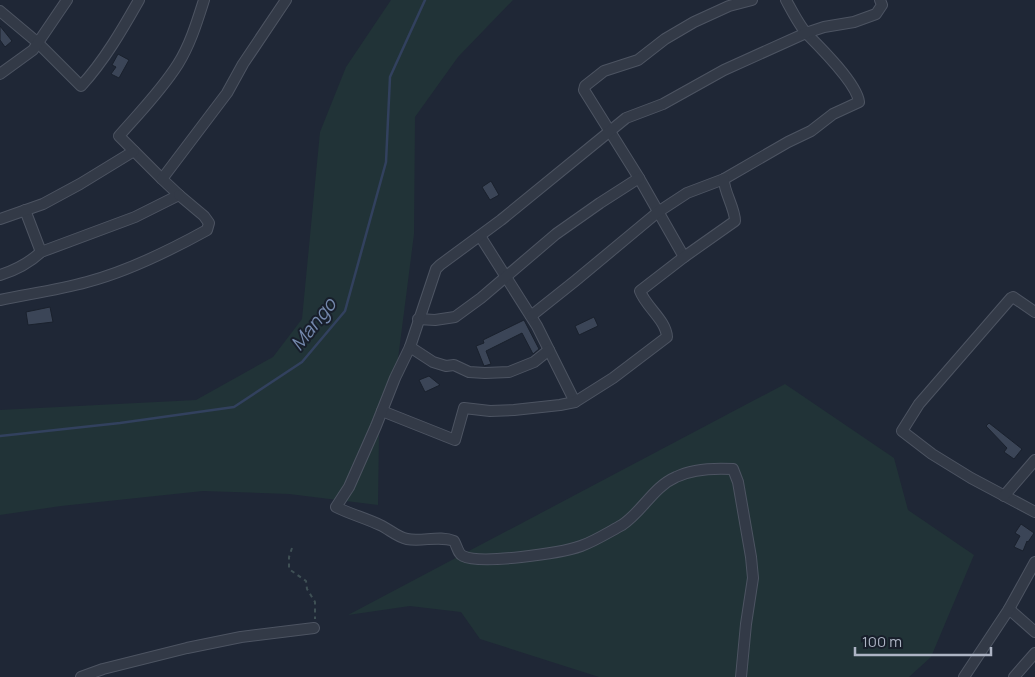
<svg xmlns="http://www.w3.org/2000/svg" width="1035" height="677" font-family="Manrope,sans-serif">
  <rect width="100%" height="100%" fill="#1f2736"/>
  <g fill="#213337">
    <path d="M391,0h122l-55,57 -43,60 -1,117 -16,125 -19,75 -1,71 -89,-11 -86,-3 -142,15 -61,9v-105l196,-10 77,-43 29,-38 18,-187 26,-65z"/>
    <path d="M785,384l109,74 14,52 66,45 -43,102 -22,20h-310l-119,-38 -19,-27 -51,-6 -62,9z"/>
  </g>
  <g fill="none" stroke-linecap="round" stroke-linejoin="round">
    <path stroke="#32415e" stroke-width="2.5" d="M0,436l120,-13 114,-16 68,-45 43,-51 41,-149 4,-85 35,-77"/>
  </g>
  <g fill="#3b4557" stroke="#1a212d">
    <path d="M0,26l12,15 -7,6 -5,-7z"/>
    <path d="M118,54l11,6 -10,18 -8,-4 5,-7 -4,-2z"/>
    <path d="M491,181l8,14 -9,5 -8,-13z"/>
    <path d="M50,307l3,15 -25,3 -2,-13z"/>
    <path d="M594,317l4,9 -19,9 -4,-9z"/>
    <path d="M524,320l15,29 -6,5 -11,-21 -36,18 5,13 -7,2 -8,-20 8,-3 -1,-3z"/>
    <path d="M429,376l11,9 -15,7 -6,-12z"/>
    <path d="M989,423l33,26 -8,10 -10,-7 3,-4 -21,-22z"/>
    <path d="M1021,524l13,9 -6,9 -1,-1 -4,10 -9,-4 6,-11 -5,-3z"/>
  </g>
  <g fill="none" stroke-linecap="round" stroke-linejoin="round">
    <defs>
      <g id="minor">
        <path d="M0,11l37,31 44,44c23,-25 41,-56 58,-86"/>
        <path d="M0,74l33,-24 34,-50"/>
        <path d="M162,179l-43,-43c20,-23 42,-45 59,-72 12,-19 19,-42 26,-64"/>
        <path d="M25,210l16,42"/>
        <path d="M0,219l43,-15 37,-20 54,-33"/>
        <path d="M480,236l57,90 38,76"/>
        <path d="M684,257l-45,-79 -55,-88 1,-4 19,-15 34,-11 27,-21 29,-17 35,-16 23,-6"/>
        <path d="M0,275c16,-5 29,-12 41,-23l94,-35 44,-22 -17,-16 65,-86 16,-29 43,-64"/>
        <path d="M0,300c29,-6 58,-10 87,-18 42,-11 82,-31 120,-52l2,-7 -5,-7 -25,-21"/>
        <path d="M1035,312l-22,-15 -2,1 -92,106 -17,27 30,23 39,24 64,34"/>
        <path d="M531,316l44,-35 83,-69 29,-19 37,-14 64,-37 23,-11 22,-17 26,-12c-2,-18 -38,-54 -52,-68 -8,-9 -15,-23 -21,-34"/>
        <path d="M418,319l17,1 20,-3 26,-19 75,-64 44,-31 39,-25"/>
        <path d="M410,347l23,15 13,4 8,-1 15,7 16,1 24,-1 25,-10 15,-12"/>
        <path d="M382,411l73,29 9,-32 26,3 24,-1 46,-5 15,-3 38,-24 54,-41c-1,-17 -21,-30 -27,-46l44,-34 51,-36c0,-13 -12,-31 -11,-42"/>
        <path d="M1004,496l31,-36"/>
        <path d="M1009,609l26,23"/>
        <path d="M81,677l22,-8 84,-21 54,-11 73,-9"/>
        <path d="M741,677l5,-53 7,-46 -2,-21 -13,-75 -5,-13c-18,-1 -41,0 -57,8 -23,10 -33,34 -54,48 -13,7 -27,16 -41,21 -20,7 -100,19 -118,10 -5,-2 -6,-10 -9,-15 -14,-6 -32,1 -47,-2 -10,-2 -18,-10 -27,-14 -15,-7 -30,-11 -44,-18l13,-20 27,-61 19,-48 15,-31 26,-78 4,-4 61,-45 125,-102 37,-14 61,-34 82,-37 18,-6 30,-5 22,-8 6,-9 -2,-5"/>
        <path d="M964,677l45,-68 26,-47"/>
        <path d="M1014,677l21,-24"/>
      </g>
    </defs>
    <use href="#minor" stroke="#4d5462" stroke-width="12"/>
    <path stroke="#3f5055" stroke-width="2" stroke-dasharray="4 4" stroke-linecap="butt" d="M292,548l-3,9v12l17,12 1,8 8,13v17"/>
    <use href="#minor" stroke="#333a47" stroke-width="10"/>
  </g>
  <g text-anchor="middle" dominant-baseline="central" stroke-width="4" stroke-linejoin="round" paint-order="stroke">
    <g font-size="19" font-style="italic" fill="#7488ac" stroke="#181f2b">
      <text transform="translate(313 324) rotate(-52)">Mango</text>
    </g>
  </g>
  <path d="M855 647v8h136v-8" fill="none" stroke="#adb4c4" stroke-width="2.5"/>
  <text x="862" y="647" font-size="15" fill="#adb4c4" stroke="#181f2b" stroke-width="4" paint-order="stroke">100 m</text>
</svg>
